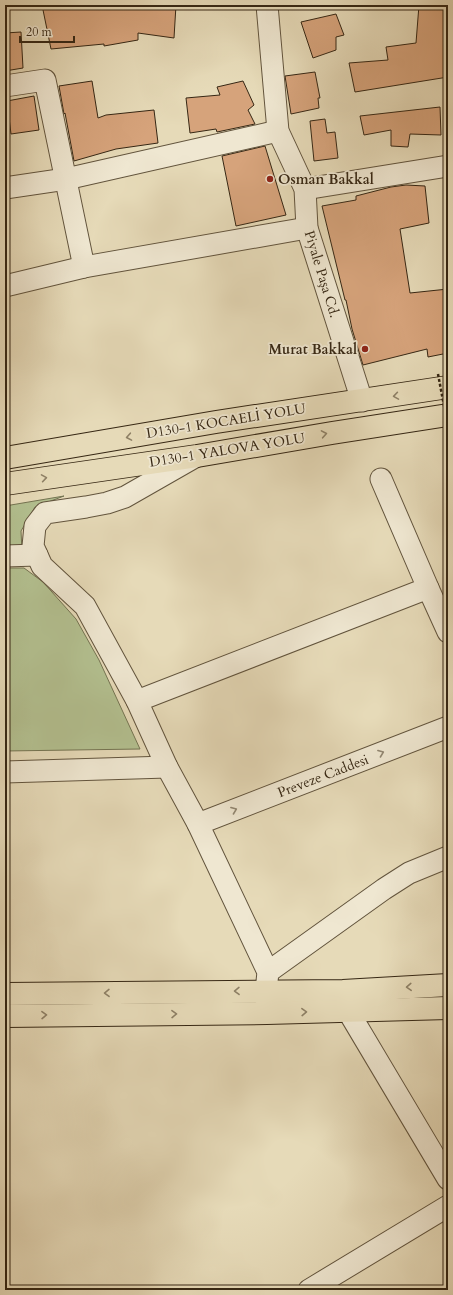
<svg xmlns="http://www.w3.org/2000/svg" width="453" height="1295" font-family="Cardo,serif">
  <rect width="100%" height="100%" fill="#e6dab8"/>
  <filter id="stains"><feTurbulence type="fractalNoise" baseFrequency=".005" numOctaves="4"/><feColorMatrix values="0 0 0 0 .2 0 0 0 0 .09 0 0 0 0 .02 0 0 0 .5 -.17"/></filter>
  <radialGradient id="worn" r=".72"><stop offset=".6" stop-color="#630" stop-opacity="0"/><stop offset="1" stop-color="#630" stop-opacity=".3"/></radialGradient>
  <g fill="#b3c090" stroke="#747452">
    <path d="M64,496l-29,11 -14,24 1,21h-17v-46z"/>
    <path d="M5,568h19l19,14 33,37 23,41 41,89 -135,2z"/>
  </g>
  <g fill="#d6a37b" stroke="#362714">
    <path d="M42,5h134l-2,33 -36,-5v7l-34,6v-2l-53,5z"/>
    <path d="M419,5h29l-2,29h2v43l-93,15 -6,-29 39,-3 -2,-13 30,-4z"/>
    <path d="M336,14l8,21 -8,2v13l-23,8 -12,-36z"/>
    <path d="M21,32l2,36 -18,3v-38z"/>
    <path d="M315,72l5,26h-2l1,10 -28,6 -6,-38z"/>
    <path d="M92,81l6,37 8,-3 48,-5 4,33 -42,6 -42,12 -9,-48 -1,1 -5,-28z"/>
    <path d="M243,81l11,24 -6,5 7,14 -38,8 -1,-3 -26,4 -4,-35 34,-3 -3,-8z"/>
    <path d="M34,96l5,34 -28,4 -4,-33z"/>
    <path d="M440,107l1,28 -31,-1 -2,13 -17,-1v-16l-27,5 -4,-19z"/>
    <path d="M325,119l2,14 8,-1 3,26 -24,3 -4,-40z"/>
    <path d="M265,146l21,69 -50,11 -14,-70z"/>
    <path d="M406,185l19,1 4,37 -29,6 10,64 38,-4v64l-20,4 -1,-8 -64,16 -11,-36 -6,-29h-1l-23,-94 34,-6v-4l35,-9z"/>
  </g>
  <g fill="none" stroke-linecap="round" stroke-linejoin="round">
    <defs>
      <g id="minor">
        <path d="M267,5l11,126 27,58 2,39 55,173"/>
        <path d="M5,86l40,-6 39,187"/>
        <path d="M5,188l61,-9 212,-48"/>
        <path d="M305,189l143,-23"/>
        <path d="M5,286l79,-19 223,-39"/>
        <path d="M195,457l-70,40 -18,6 -21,4 -41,6 -10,13 -2,20 9,20 43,40 52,95 30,66 31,57 70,148 -2,19 1,18"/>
        <path d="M381,479l47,109"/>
        <path d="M5,556l32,-1"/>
        <path d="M137,701l291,-113 20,44"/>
        <path d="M5,772l162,-5"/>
        <path d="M198,824l250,-97"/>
        <path d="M268,972l116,-83 25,-16 39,-16"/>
        <path d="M344,996l4,15 100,168"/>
        <path d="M309,1290l139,-84"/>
      </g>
      <g id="major">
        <path d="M5,994l338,-3 105,-6"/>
        <path d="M5,1016l262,-3 181,-5"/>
      </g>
      <g id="highway">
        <path d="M5,458l211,-36 232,-35"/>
        <path d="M5,484l192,-28 135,-23 116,-18"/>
      </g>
    </defs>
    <use href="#minor" stroke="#62543d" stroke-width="23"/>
    <use href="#major" stroke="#362714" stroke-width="24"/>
    <use href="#highway" stroke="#362714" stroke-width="24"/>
    <use href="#minor" stroke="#efe7d1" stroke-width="21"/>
    <use href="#major" stroke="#e6dab8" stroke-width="22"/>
    <use href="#highway" stroke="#e6dab8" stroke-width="22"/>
    <path stroke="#362714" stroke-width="2.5" stroke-dasharray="3 2" stroke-linecap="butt" d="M438,374l10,53"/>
  </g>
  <defs><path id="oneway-chevron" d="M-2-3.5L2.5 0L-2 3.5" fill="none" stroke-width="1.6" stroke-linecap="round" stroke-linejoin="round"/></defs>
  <g stroke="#8e8066">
    <use href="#oneway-chevron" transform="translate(396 396) rotate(171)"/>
    <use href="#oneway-chevron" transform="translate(324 434) rotate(-10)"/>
    <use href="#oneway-chevron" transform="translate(129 437) rotate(170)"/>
    <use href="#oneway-chevron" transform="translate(44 478) rotate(-9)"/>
    <use href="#oneway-chevron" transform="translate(409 987) rotate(177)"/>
    <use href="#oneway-chevron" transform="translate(237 991) rotate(179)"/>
    <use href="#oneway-chevron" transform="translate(107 993) rotate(179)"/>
    <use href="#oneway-chevron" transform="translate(304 1012) rotate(-2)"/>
    <use href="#oneway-chevron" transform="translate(174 1014) rotate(-1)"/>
    <use href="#oneway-chevron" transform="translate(44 1015) rotate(-1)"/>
  </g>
  <g stroke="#928772">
    <use href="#oneway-chevron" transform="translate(381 753) rotate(-21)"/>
    <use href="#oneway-chevron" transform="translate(234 810) rotate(-21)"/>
  </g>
  <g fill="#8f2418" stroke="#efe7d1" stroke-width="1.5">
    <circle cx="270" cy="179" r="4"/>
    <circle cx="365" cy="349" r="4"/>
  </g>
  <g text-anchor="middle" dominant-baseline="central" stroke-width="3.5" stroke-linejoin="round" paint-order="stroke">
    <g font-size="14" font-weight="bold" fill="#362714" stroke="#efe7d1" text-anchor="start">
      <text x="278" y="179">Osman Bakkal</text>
      <text x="357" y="349" text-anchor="end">Murat Bakkal</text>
    </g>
    <g font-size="14" fill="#362714" stroke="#efe7d1">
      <text transform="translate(322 274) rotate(73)">Piyale Paşa Cd.</text>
      <text transform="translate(226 421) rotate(-9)">D130-1 KOCAELİ YOLU</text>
      <text transform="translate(227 450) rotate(-9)">D130-1 YALOVA YOLU</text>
      <text transform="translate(323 776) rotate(-21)">Preveze Caddesi</text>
    </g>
  </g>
  <rect width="453" height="1295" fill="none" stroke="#e6dab8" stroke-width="20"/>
  <rect x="6" y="6" width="441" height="1283" fill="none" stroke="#362714" stroke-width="2"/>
  <rect x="10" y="10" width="433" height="1275" fill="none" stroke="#362714"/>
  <path d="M20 36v6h54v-6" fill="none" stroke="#362714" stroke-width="2"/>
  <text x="26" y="36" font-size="12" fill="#362714" stroke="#efe7d1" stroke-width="3" paint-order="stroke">20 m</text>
  <rect width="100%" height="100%" filter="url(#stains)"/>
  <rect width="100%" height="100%" fill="url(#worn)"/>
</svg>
